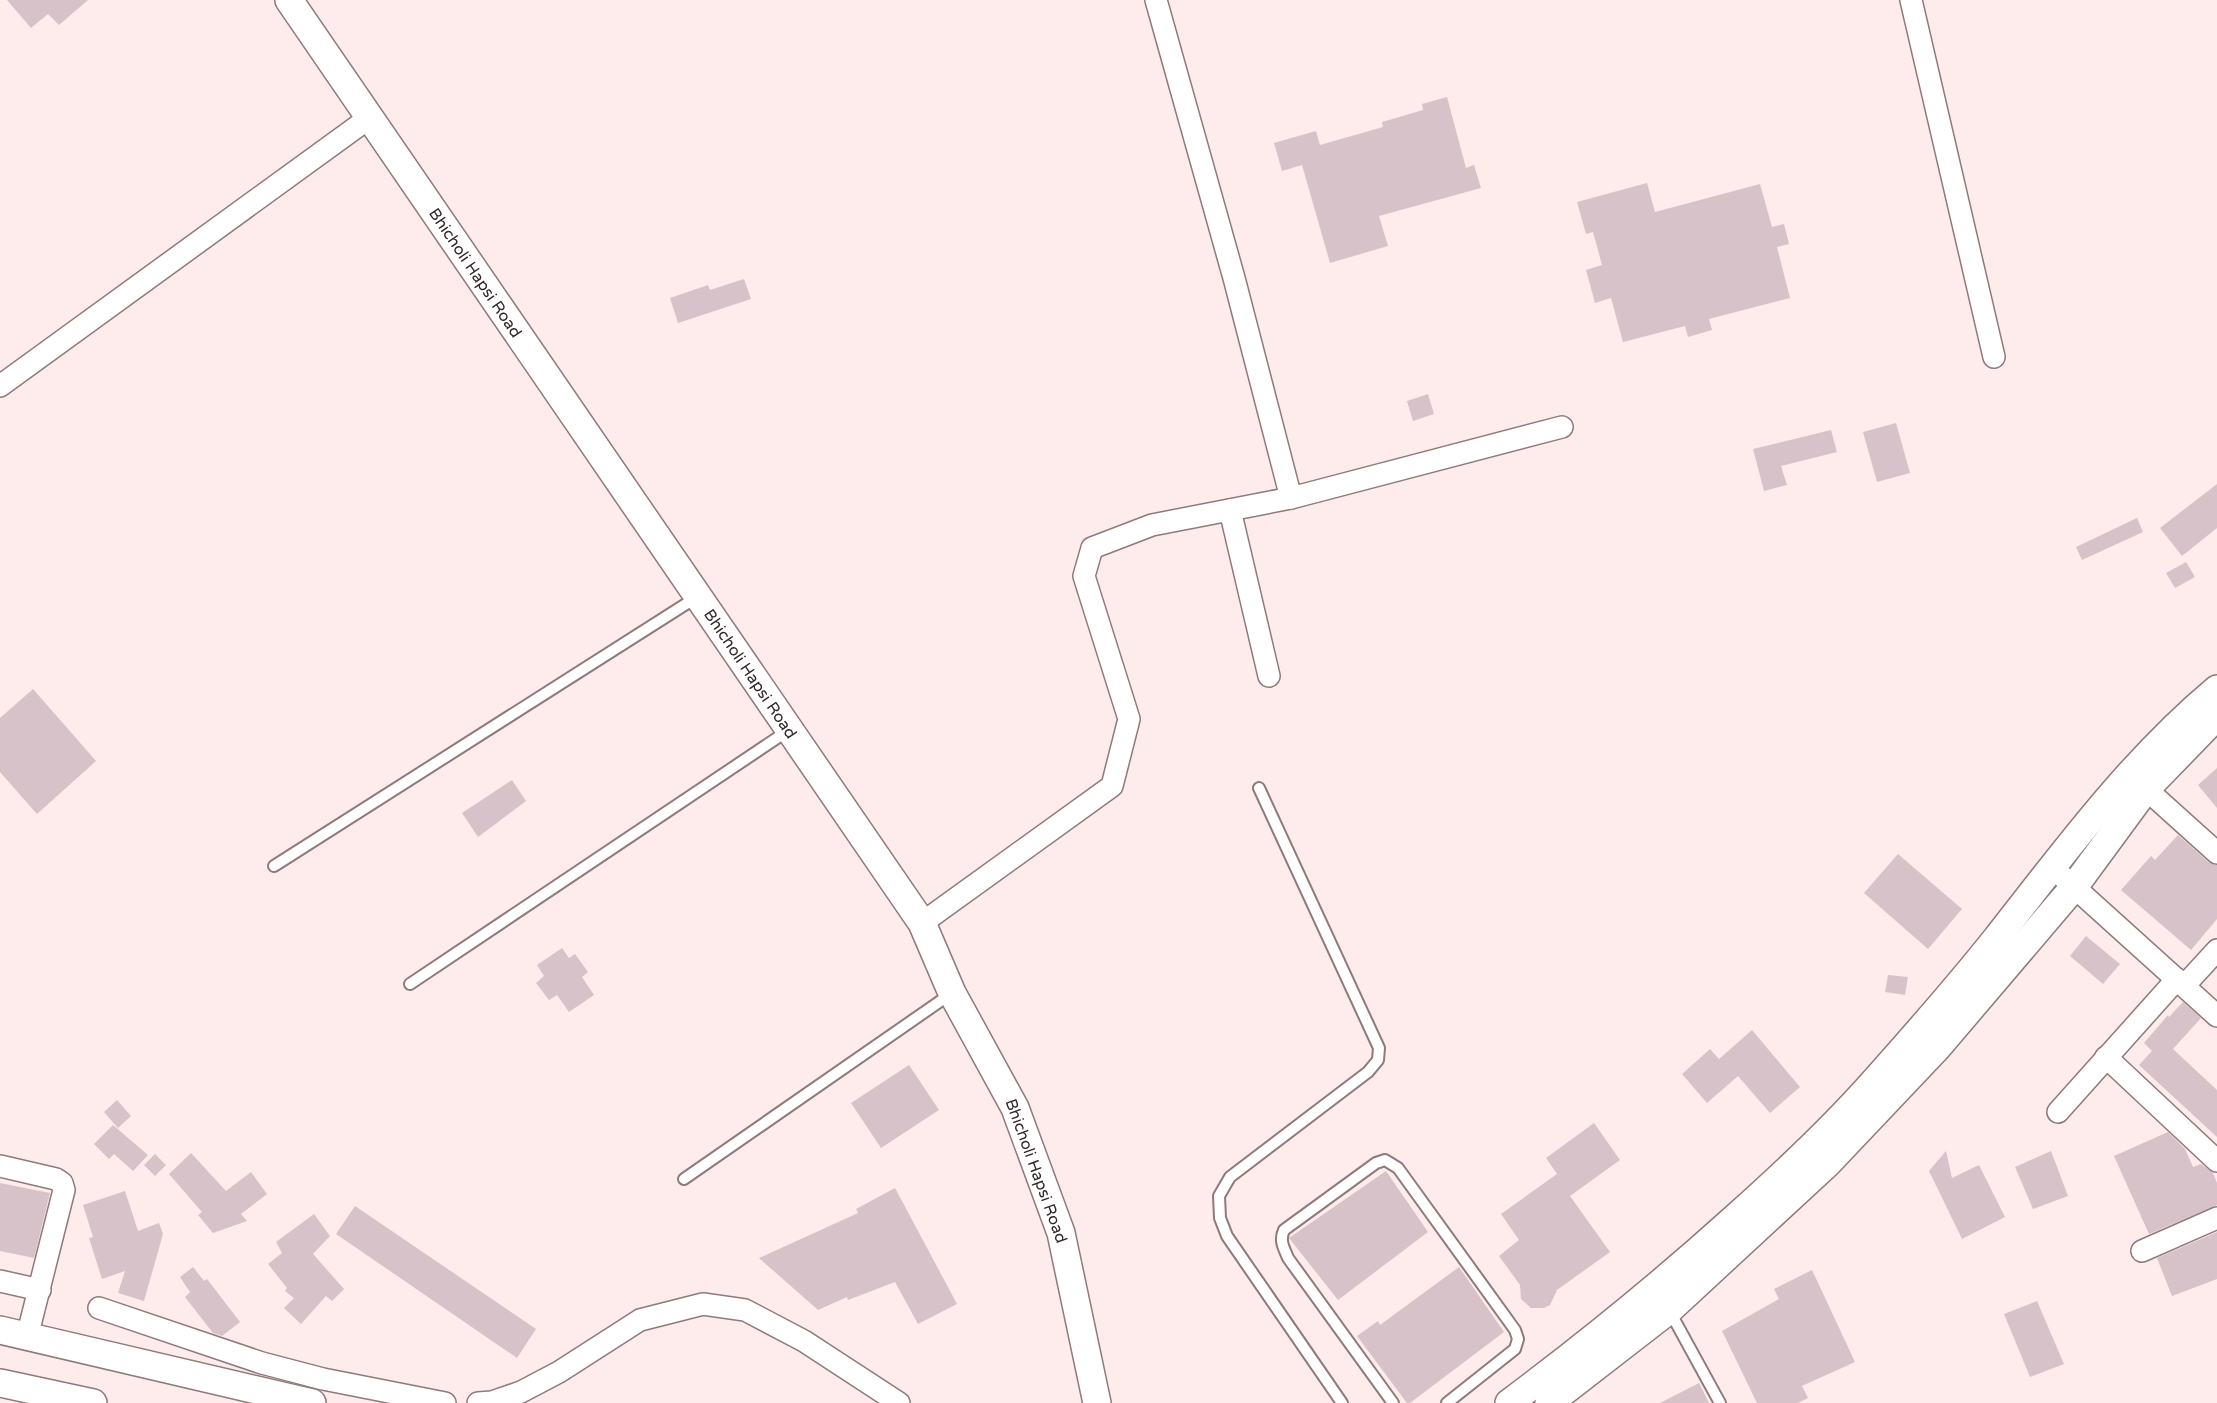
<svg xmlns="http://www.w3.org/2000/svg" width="2217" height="1403" font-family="'Varela Round',sans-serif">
  <rect width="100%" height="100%" fill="#feebeb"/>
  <g fill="#d8c2c9">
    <path d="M7,0h81l-29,25 -11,-11 -17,14z"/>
    <path d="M1447,97l19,71 8,-3 7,23 -102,28 9,30 -58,17 -28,-98 -20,6 -8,-28 42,-12 4,14 63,-18 -1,-5 41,-12 -1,-6z"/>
    <path d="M1647,183l8,29 105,-28 12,43 12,-3 5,20 -12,3 13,51 -81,21 3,11 -24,7 -3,-11 -62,16 -12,-44 -16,5 -9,-33 16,-5 -9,-33 -7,2 -9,-32z"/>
    <path d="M744,279l7,20 -73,24 -8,-25 38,-13 2,5z"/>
    <path d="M1428,394l6,20 -21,7 -6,-20z"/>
    <path d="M1896,423l14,50 -33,9 -14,-50z"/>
    <path d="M1831,430l6,22 -56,14 6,19 -23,6 -11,-42z"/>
    <path d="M2217,484v44l-35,28 -22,-28z"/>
    <path d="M2137,518l6,14 -61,28 -6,-13z"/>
    <path d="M2186,562l9,15 -20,11 -9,-15z"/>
    <path d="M33,689l63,72 -59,53 -37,-42v-54z"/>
    <path d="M2217,768v40l-19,-23z"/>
    <path d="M512,780l14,21 -48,36 -16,-24z"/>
    <path d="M2178,835l30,27 9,3v54l-26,31 -70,-60 30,-34 4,4z"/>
    <path d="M1898,854l64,55 -34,40 -64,-56z"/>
    <path d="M2086,936l34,28 -17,20 -33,-28z"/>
    <path d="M562,948l7,10 6,-4 13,18 -6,5 12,18 -25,17 -12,-17 -8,5 -13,-17 8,-7 -7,-11z"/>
    <path d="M1888,975l20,2 -3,18 -20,-3z"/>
    <path d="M2183,1002l18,16 -28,31 44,41v47l-78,-72 13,-14 -8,-8 24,-28 1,2z"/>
    <path d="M1752,1030l48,57 -30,26 -32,-37 -31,27 -25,-29 28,-25 9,10z"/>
    <path d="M909,1065l30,45 -58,38 -30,-45z"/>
    <path d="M117,1100l14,16 -13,12 -14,-16z"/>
    <path d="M1594,1123l26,37 -50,36 40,56 -53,38 -7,15 -6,3h-13l-10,-9 -1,-14 -21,-29 20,-16 -18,-26 56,-40 -11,-16z"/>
    <path d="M113,1125l35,30 -15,16 -19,-17 -5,5 -15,-15z"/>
    <path d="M2168,1132l17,17 8,18 8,-3 12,9 4,10v22l-68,29 -35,-78z"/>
    <path d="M1946,1151l6,27 27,-13 26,52 -43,22 -33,-68z"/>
    <path d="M2051,1151l17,45 -35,13 -18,-42z"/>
    <path d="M191,1153l35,38 25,-19 16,22 -26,20 6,7 -34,12 -15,-18 4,-3 -33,-38z"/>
    <path d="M155,1154l11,11 -11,11 -11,-11z"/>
    <path d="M1386,1171l42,61 -90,68 -49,-62z"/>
    <path d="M0,1183l50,10 -16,65 -34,-7z"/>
    <path d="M895,1188l62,116 -39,20 -23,-42 -47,18 -1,-3 -29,13 -59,-52 99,-45 -2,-4z"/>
    <path d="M125,1191l13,40 21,-8 4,11 -19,67 -26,-8 7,-22 -23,8 -13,-41 4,-1 -10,-32z"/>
    <path d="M355,1206l181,123 -19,29 -181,-124z"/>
    <path d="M314,1214l16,22 -17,18 31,35 -12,12 -6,-5 -25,28 -17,-16 10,-10 -9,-7 2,-3 -19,-24 14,-11 -6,-11z"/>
    <path d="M2217,1232v47l-45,17 -15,-38z"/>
    <path d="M193,1267l11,14 3,-2 33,43 -18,14 -9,-3 -28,-36 5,-5 -10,-15z"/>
    <path d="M1459,1267l45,65 -94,71h-3l-50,-67 21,-15 2,4z"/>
    <path d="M1812,1270l43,92 -53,24 6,12 -10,5h-41l-35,-72 57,-32 -5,-10z"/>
    <path d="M2037,1301l27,63 -34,13 -26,-63z"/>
    <path d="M1699,1383l10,20h-49z"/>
  </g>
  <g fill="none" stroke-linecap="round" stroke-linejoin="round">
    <defs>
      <g id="service">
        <path d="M1259,788l120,260 -1,12 -10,12 -138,105 -11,19 1,22 7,18 115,167"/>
        <path d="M274,866l423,-269"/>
        <path d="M410,984l379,-254"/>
        <path d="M684,1179l268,-186"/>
        <path d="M1669,1310l51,93"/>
        <path d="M1393,1403l-105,-145c-4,-10 -9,-17 -4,-28l92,-67 9,-3 13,8 117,162 3,9 -3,10 -68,54"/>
      </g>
      <g id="minor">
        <path d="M1156,0l78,278 57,220"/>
        <path d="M1911,0l83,357"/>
        <path d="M0,386l369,-268"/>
        <path d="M1230,510l39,166"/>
        <path d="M2146,789l71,64"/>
        <path d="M2052,867l165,149"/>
        <path d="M922,923l190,-137 17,-67 -45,-143 8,-28 60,-23 139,-27 271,-71"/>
        <path d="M2184,986l33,-36"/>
        <path d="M2106,1057l111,104"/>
        <path d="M2058,1112l119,-133"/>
        <path d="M0,1166l56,13 6,4 2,7 -37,147"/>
        <path d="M2142,1251l75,-33"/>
        <path d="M0,1281l40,9"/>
        <path d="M99,1308l163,55 61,16 122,24"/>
        <path d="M478,1403l14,-1 29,-10 38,-20 81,-52 63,-16 42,6 59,31 95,62"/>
      </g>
      <g id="tertiary">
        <path d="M289,0l633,923 30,70 63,115 46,125 36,170"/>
        <path d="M0,1330l312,73"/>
        <path d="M0,1383l93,20"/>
        <path d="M1509,1403c79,-59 155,-121 227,-186 47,-42 93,-85 135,-132 42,-47 85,-96 125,-146 69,-88 135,-178 221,-250"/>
        <path d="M1549,1403l120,-93 159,-147 109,-115 137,-161 72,-98 71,-73"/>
      </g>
    </defs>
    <use href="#service" stroke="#8e7a79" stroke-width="14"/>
    <use href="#minor" stroke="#8e7a79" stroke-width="24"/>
    <use href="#tertiary" stroke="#8e7a79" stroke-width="30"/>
    <use href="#service" stroke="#fff" stroke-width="10"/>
    <use href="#minor" stroke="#fff" stroke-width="21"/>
    <use href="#tertiary" stroke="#fff" stroke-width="27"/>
  </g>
  <g text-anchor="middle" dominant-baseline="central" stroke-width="5" stroke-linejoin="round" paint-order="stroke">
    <g font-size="16" fill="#2f2626" stroke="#fff">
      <text transform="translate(475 273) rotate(56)">Bhicholi Hapsi Road</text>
      <text transform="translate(750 674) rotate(56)">Bhicholi Hapsi Road</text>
      <text transform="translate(1036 1171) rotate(70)">Bhicholi Hapsi Road</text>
    </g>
  </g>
</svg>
